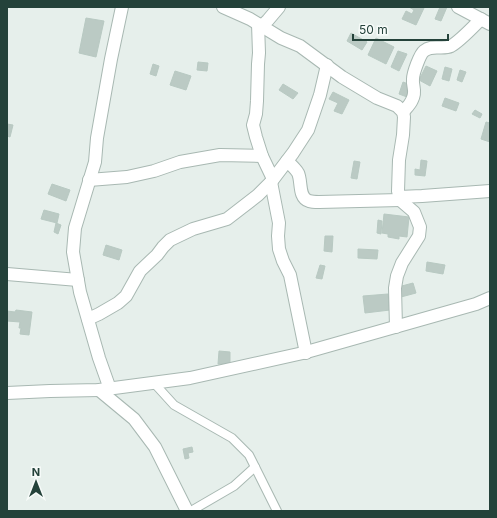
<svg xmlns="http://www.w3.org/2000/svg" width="497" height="518" font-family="Inter,sans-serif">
  <rect width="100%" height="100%" fill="#e6efeb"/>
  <g fill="#bbcac4" stroke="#b8c9c2">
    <path d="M409,7h12l3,1 -8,17 -14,-6 4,-8 6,3 2,-4z"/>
    <path d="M440,7h7l-6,14 -6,-2z"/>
    <path d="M86,18l18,3 -8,36 -17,-4z"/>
    <path d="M351,33l16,9 -5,8 -15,-9z"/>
    <path d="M376,38l18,9 -8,17 -18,-9z"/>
    <path d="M398,51l9,3 -8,17 -8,-4z"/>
    <path d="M198,62l10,1 -1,8 -10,-1z"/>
    <path d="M153,64l6,2 -3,10 -6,-2z"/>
    <path d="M426,66l11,5 -7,15 -11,-6z"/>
    <path d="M445,67l7,2 -3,12 -7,-2z"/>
    <path d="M460,70l6,2 -4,10 -5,-2z"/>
    <path d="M175,71l16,5 -5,14 -16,-5z"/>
    <path d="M403,82l8,3 -4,12 -8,-3z"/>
    <path d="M283,84l15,9 -5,6 -14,-9z"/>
    <path d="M333,92l16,8 -7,14 -8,-3 4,-8 -9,-4z"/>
    <path d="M445,98l14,5 -3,8 -14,-5z"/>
    <path d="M475,110l7,4 -2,4 -8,-4z"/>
    <path d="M486,122l4,1v19l-9,-3z"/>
    <path d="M7,124l6,1 -3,12 -3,-1z"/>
    <path d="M421,160l6,1 -2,15 -10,-1v-6l5,1z"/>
    <path d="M354,161l6,1 -3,17 -6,-1z"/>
    <path d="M52,184l18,6 -4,11 -18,-7z"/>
    <path d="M44,210l15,4 -2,9 -16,-4z"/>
    <path d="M384,214l25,3 -2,20 -8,-1v3l-11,-2v-3l-6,-1z"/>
    <path d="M378,220l4,1 -1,13 -4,-1z"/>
    <path d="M56,223l5,2 -3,9 -4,-2z"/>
    <path d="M325,236h8l-1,16 -8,-1z"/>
    <path d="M106,245l16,5 -3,10 -16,-5z"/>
    <path d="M358,249l20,1 -1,9 -19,-1z"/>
    <path d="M427,262l18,3 -2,9 -17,-3z"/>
    <path d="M320,265l5,1 -3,13 -6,-1z"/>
    <path d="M413,283l3,10 -15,4 -3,-10z"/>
    <path d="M388,294l2,16 -25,3 -2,-17z"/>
    <path d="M16,310l16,2 -3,23 -9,-1 1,-6h-2l1,-6 -13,-1v-10l8,1z"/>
    <path d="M219,351l11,1v12h-12z"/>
    <path d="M192,447l1,5 -5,1 1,5 -4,1 -2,-10z"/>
  </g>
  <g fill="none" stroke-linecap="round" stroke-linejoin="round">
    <defs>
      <g id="service">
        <path d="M154,383l20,22 58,33 17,17 28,56"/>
        <path d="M191,511l43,-25 21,-19"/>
      </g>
      <g id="minor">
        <path d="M223,7l27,12 31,19 19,8 42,31 35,21 20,8 6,6 1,5 -1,18 -4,25 -1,31 2,9 14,12 6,15 -1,9 -17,27 -5,13 -2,12 1,39"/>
        <path d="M458,7l32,17"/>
        <path d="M258,24l1,29 -1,11 -1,37 -1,13 -3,11 3,12 6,19 11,23"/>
        <path d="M262,26l6,-6 11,-13"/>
        <path d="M403,112c3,-4 7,-7 9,-12 5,-9 0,-13 1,-21 0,-6 7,-25 11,-28 8,-7 18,-1 27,-5 9,-5 22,-19 30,-27"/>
        <path d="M287,161c4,4 8,7 11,12 4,8 0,25 11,28 3,1 7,1 10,1l81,-2"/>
        <path d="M89,180l38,-3 27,-6 26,-9 40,-7 42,1"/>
        <path d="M271,182l8,41 -1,13 1,13 4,12 7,14 16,78"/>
        <path d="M399,197l23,-1 68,-5"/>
        <path d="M7,274l71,6"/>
        <path d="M88,319l11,-5 19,-11 8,-7 14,-25 17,-16 6,-8 7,-7 23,-11 34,-10 31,-24 13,-13 22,-29 15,-23 12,-35 7,-30"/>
        <path d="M110,389l-11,-31 -19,-66 -7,-40 2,-24 20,-66 2,-24 14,-79 11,-52"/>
        <path d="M99,390l35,29 21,28 32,64"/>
        <path d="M7,393l43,-2 49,-1 91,-12 113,-25 173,-49 14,-6"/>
      </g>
    </defs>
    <use href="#service" stroke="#a8b8b2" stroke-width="10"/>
    <use href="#minor" stroke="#a8b8b2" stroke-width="14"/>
    <use href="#service" stroke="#fff" stroke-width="8"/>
    <use href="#minor" stroke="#fff" stroke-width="12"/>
  </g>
  <rect width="497" height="518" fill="none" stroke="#24423a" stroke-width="16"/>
  <g transform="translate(36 482)" stroke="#f7fbf9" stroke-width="3" paint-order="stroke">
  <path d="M0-3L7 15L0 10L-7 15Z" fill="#24423a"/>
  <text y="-6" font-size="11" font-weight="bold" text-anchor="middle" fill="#24423a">N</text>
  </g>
  <path d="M353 34v6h95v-6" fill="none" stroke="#24423a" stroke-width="2"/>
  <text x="359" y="34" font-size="12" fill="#24423a" stroke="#f7fbf9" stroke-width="3" paint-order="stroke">50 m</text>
</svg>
